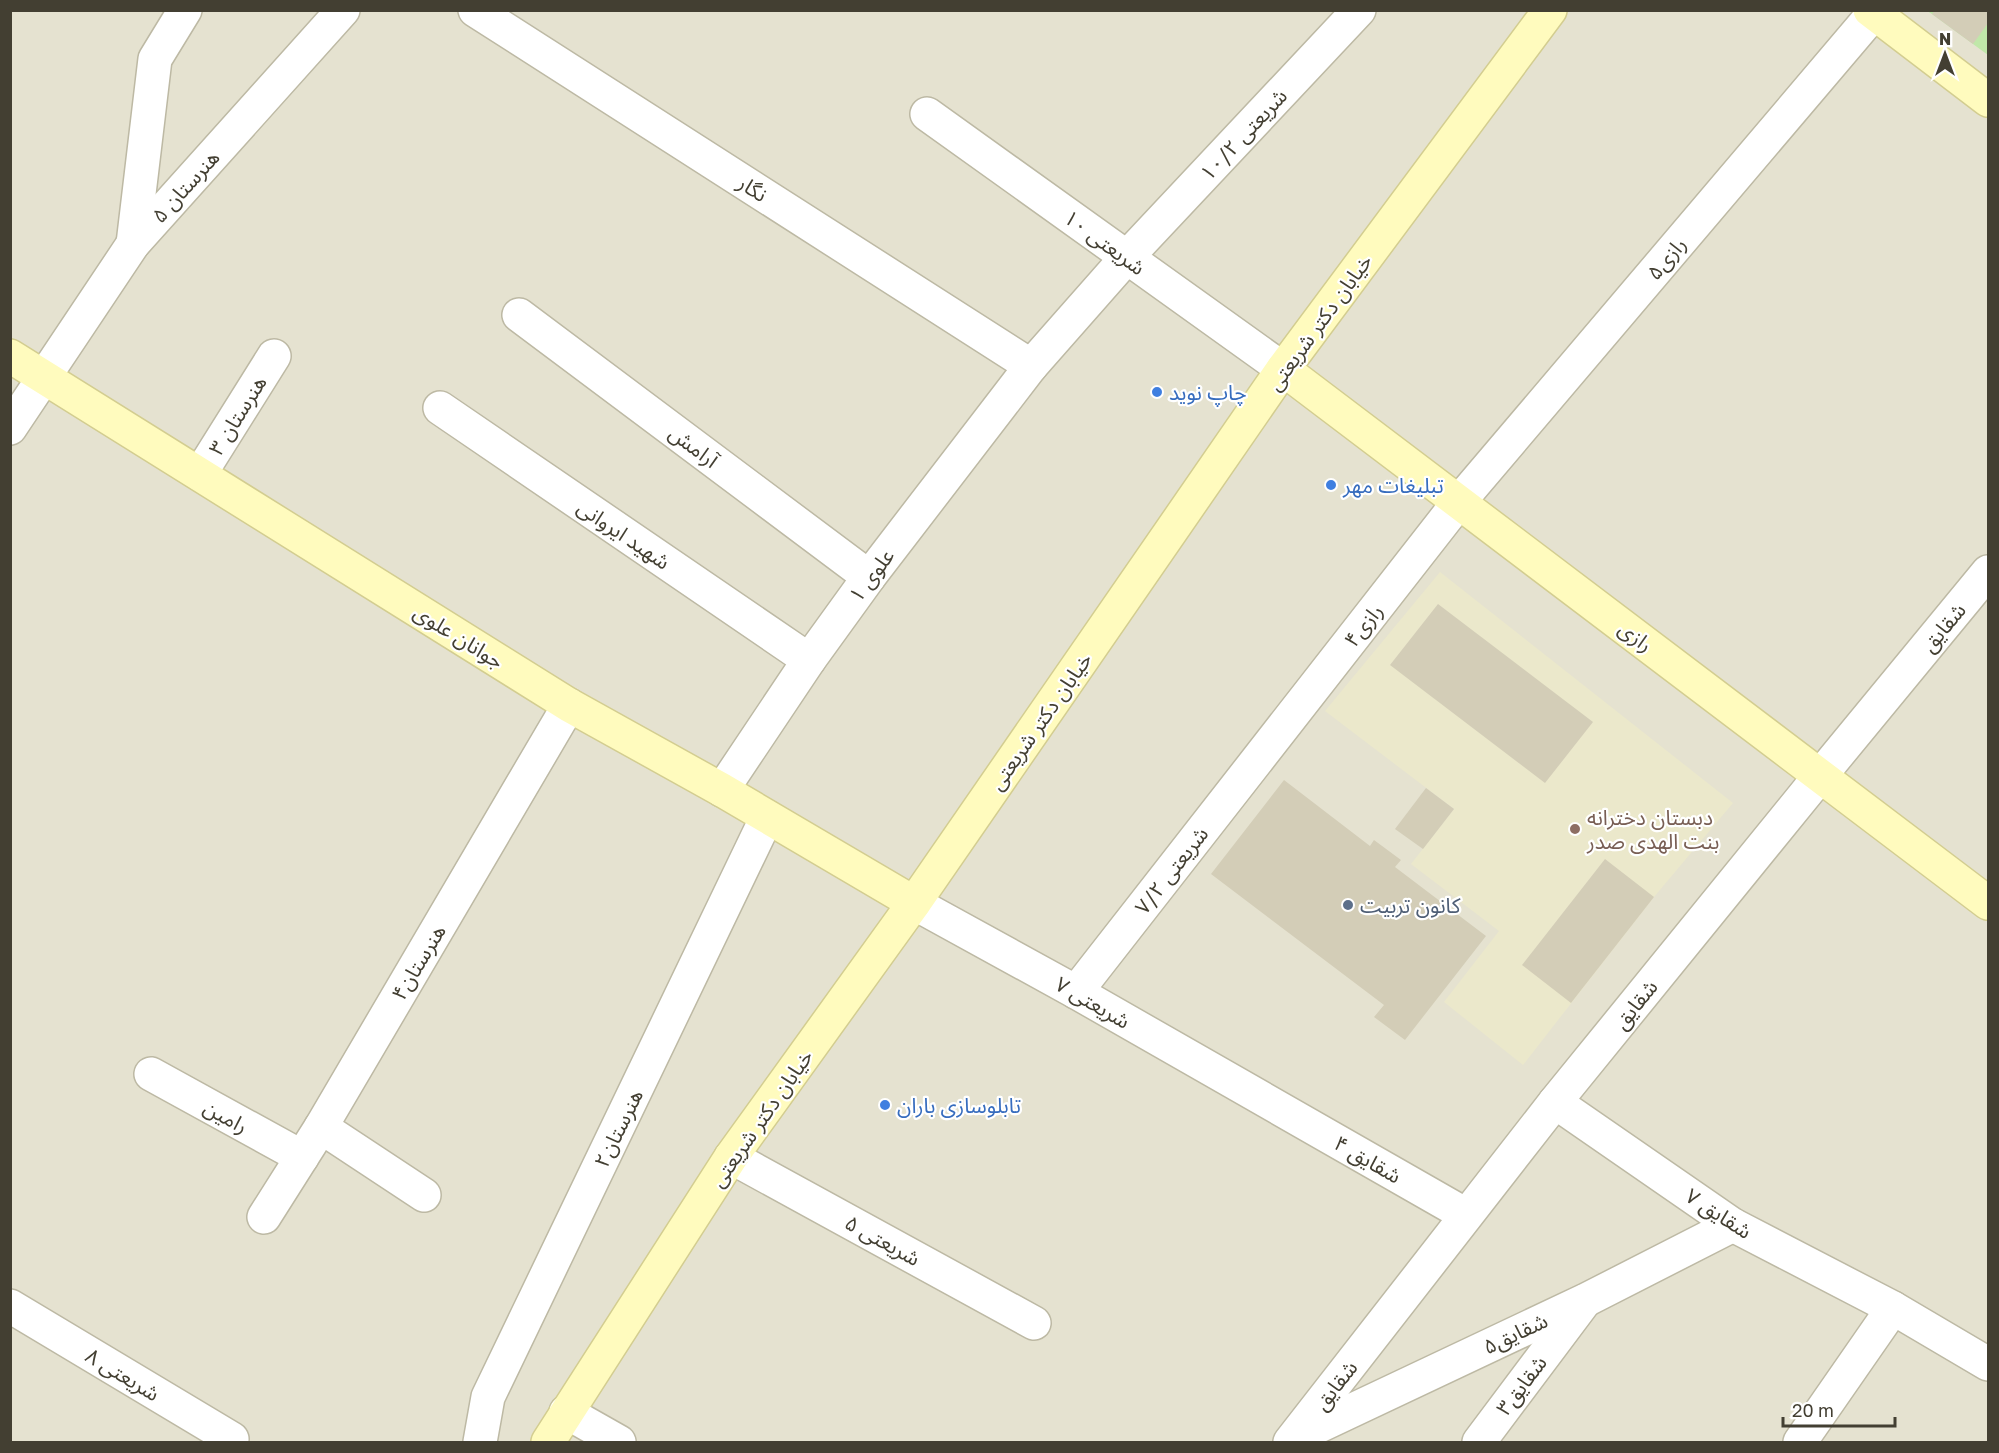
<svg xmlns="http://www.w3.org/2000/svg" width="1999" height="1453" font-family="'Golos Text','Noto Sans Arabic',sans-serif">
  <rect width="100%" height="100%" fill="#f1efe2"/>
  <rect fill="#e5e2d0" x="11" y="11" width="1977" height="1431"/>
  <path fill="#ebe8cb" d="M1440,572l293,231 -79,94 -131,168 -79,-63 55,-71 -88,-67 43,-55 -129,-98z"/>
  <path fill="#c0e7a9" d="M1927,11h61v44l-56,-41z"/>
  <g fill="#d3cdb7">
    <path d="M1935,10h53v13l-15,21 -41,-30z"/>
    <path d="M1438,604l155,118 -48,61 -155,-118z"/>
    <path d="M1284,780l86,66 4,-6 27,20 -6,7 91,69 -81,104 -31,-23 10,-12 -173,-131z"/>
    <path d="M1426,788l28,21 -31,40 -28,-20z"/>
    <path d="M1605,859l49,38 -83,106 -49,-38z"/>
  </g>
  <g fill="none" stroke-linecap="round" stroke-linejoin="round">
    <defs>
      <g id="street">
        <path d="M475,10l556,356"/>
        <path d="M927,114l356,255"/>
        <path d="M133,244l22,-185 30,-49"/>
        <path d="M519,315l350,262"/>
        <path d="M440,408l369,252"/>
        <path d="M10,428l123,-184 210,-234"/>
        <path d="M200,474l74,-118"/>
        <path d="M722,790l87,-130 60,-83 162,-211 96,-109 232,-247"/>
        <path d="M914,903l162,89 390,223"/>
        <path d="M1076,992l382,-489 416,-490"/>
        <path d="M151,1074l151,83"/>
        <path d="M1555,1102l178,123 160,83 95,56"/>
        <path d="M321,1127l103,68"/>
        <path d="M731,1157l303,166"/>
        <path d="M264,1217l57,-90 248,-422"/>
        <path d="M10,1306l222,133 -2,3"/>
        <path d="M566,1412l53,30"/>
        <path d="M1300,1435l286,-135 147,-75"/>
        <path d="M480,1442l8,-45 279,-580"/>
        <path d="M1290,1442l265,-340 265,-326 168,-204"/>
        <path d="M1479,1442l105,-140"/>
        <path d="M1800,1442l93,-134"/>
      </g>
      <g id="secondary">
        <path d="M1870,10l118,90"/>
        <path d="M10,356l559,349 153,85 192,113"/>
        <path d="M1283,369l705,534"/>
        <path d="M548,1442l183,-285 183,-254 369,-534 267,-359"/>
      </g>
    </defs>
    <use href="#street" stroke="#bdb9a4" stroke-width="36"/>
    <use href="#secondary" stroke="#d3cd90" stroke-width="36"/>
    <use href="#street" stroke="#fff" stroke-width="33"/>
    <use href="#secondary" stroke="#fffbbe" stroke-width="33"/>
  </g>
  <g fill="#3f7fe0" stroke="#fff" stroke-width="2">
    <circle cx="1157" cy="392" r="6"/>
    <circle cx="1331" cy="485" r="6"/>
    <circle cx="885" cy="1105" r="6"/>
  </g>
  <circle fill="#8d6e63" stroke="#fff" stroke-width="2" cx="1575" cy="829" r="6"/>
  <circle fill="#5c6f8a" stroke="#fff" stroke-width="2" cx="1348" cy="905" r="6"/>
  <g text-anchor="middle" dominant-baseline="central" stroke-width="4.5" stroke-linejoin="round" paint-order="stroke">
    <g font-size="21" fill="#433f32" stroke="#fff">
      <text transform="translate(1243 134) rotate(-47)">شریعتی ۱۰/۲</text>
      <text transform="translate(185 186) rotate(-48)">هنرستان ۵</text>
      <text transform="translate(753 188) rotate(33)">نگار</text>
      <text transform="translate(1105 242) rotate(36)">شریعتی ۱۰</text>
      <text transform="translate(1666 258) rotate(-50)">رازی۵</text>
      <text transform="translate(1319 322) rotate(-54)">خیابان دکتر شریعتی</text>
      <text transform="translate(237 415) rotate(-58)">هنرستان ۳</text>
      <text transform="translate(694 446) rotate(37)">آرامش</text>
      <text transform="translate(624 534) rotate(34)">شهید ایروانی</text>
      <text transform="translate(871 575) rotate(-53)">علوی ۱</text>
      <text transform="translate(1363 625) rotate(-52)">رازی۴</text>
      <text transform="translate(1943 627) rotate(-50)">شقایق</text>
      <text transform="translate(459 636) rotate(32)">جوانان علوی</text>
      <text transform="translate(1636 636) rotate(37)">رازی</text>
      <text transform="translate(1040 721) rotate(-55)">خیابان دکتر شریعتی</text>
      <text transform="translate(1171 870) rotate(-52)">شریعتی ۷/۲</text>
      <text transform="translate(418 962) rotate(-59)">هنرستان۴</text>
      <text transform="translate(1093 1002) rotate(30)">۷ شریعتی</text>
      <text transform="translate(1635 1004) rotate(-51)">شقایق</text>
      <text transform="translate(226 1116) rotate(29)">رامین</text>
      <text transform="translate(761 1118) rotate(-55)">خیابان دکتر شریعتی</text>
      <text transform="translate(618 1128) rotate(-64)">هنرستان۲</text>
      <text transform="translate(1368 1159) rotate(30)">شقایق ۴</text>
      <text transform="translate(1719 1213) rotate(33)">شقایق ۷</text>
      <text transform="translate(883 1240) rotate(29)">شریعتی ۵</text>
      <text transform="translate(1515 1333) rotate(-25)">شقایق۵</text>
      <text transform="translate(123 1374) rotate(31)">شریعتی ۸</text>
      <text transform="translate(1335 1385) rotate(-52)">شقایق</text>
      <text transform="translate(1521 1385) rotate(-53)">شقایق۳</text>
    </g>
    <g font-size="21" fill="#366cbe" stroke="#fff" text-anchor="start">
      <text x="1169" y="392">چاپ نوید</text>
      <text x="1343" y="485">تبلیغات مهر</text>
      <text x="897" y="1105">تابلوسازی باران</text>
    </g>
    <g font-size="21" fill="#785e54" stroke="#fff" text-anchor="start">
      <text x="1587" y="817">دبستان دخترانه<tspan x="1587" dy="24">بنت الهدی صدر</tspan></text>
    </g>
    <g font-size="21" fill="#4e5e75" stroke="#fff" text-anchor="start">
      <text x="1360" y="905">کانون تربیت</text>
    </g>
  </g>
  <rect width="1999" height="1453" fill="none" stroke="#433f32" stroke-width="24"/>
  <g transform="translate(1945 54)" stroke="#ffffff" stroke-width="4.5" paint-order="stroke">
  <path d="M0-4.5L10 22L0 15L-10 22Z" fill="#433f32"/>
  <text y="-9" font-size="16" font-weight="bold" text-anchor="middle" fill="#433f32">N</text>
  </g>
  <path d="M1783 1417v9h112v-9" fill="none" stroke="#433f32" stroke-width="3"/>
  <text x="1792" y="1417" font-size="18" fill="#433f32" stroke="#ffffff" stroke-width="4.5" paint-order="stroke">20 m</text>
</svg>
